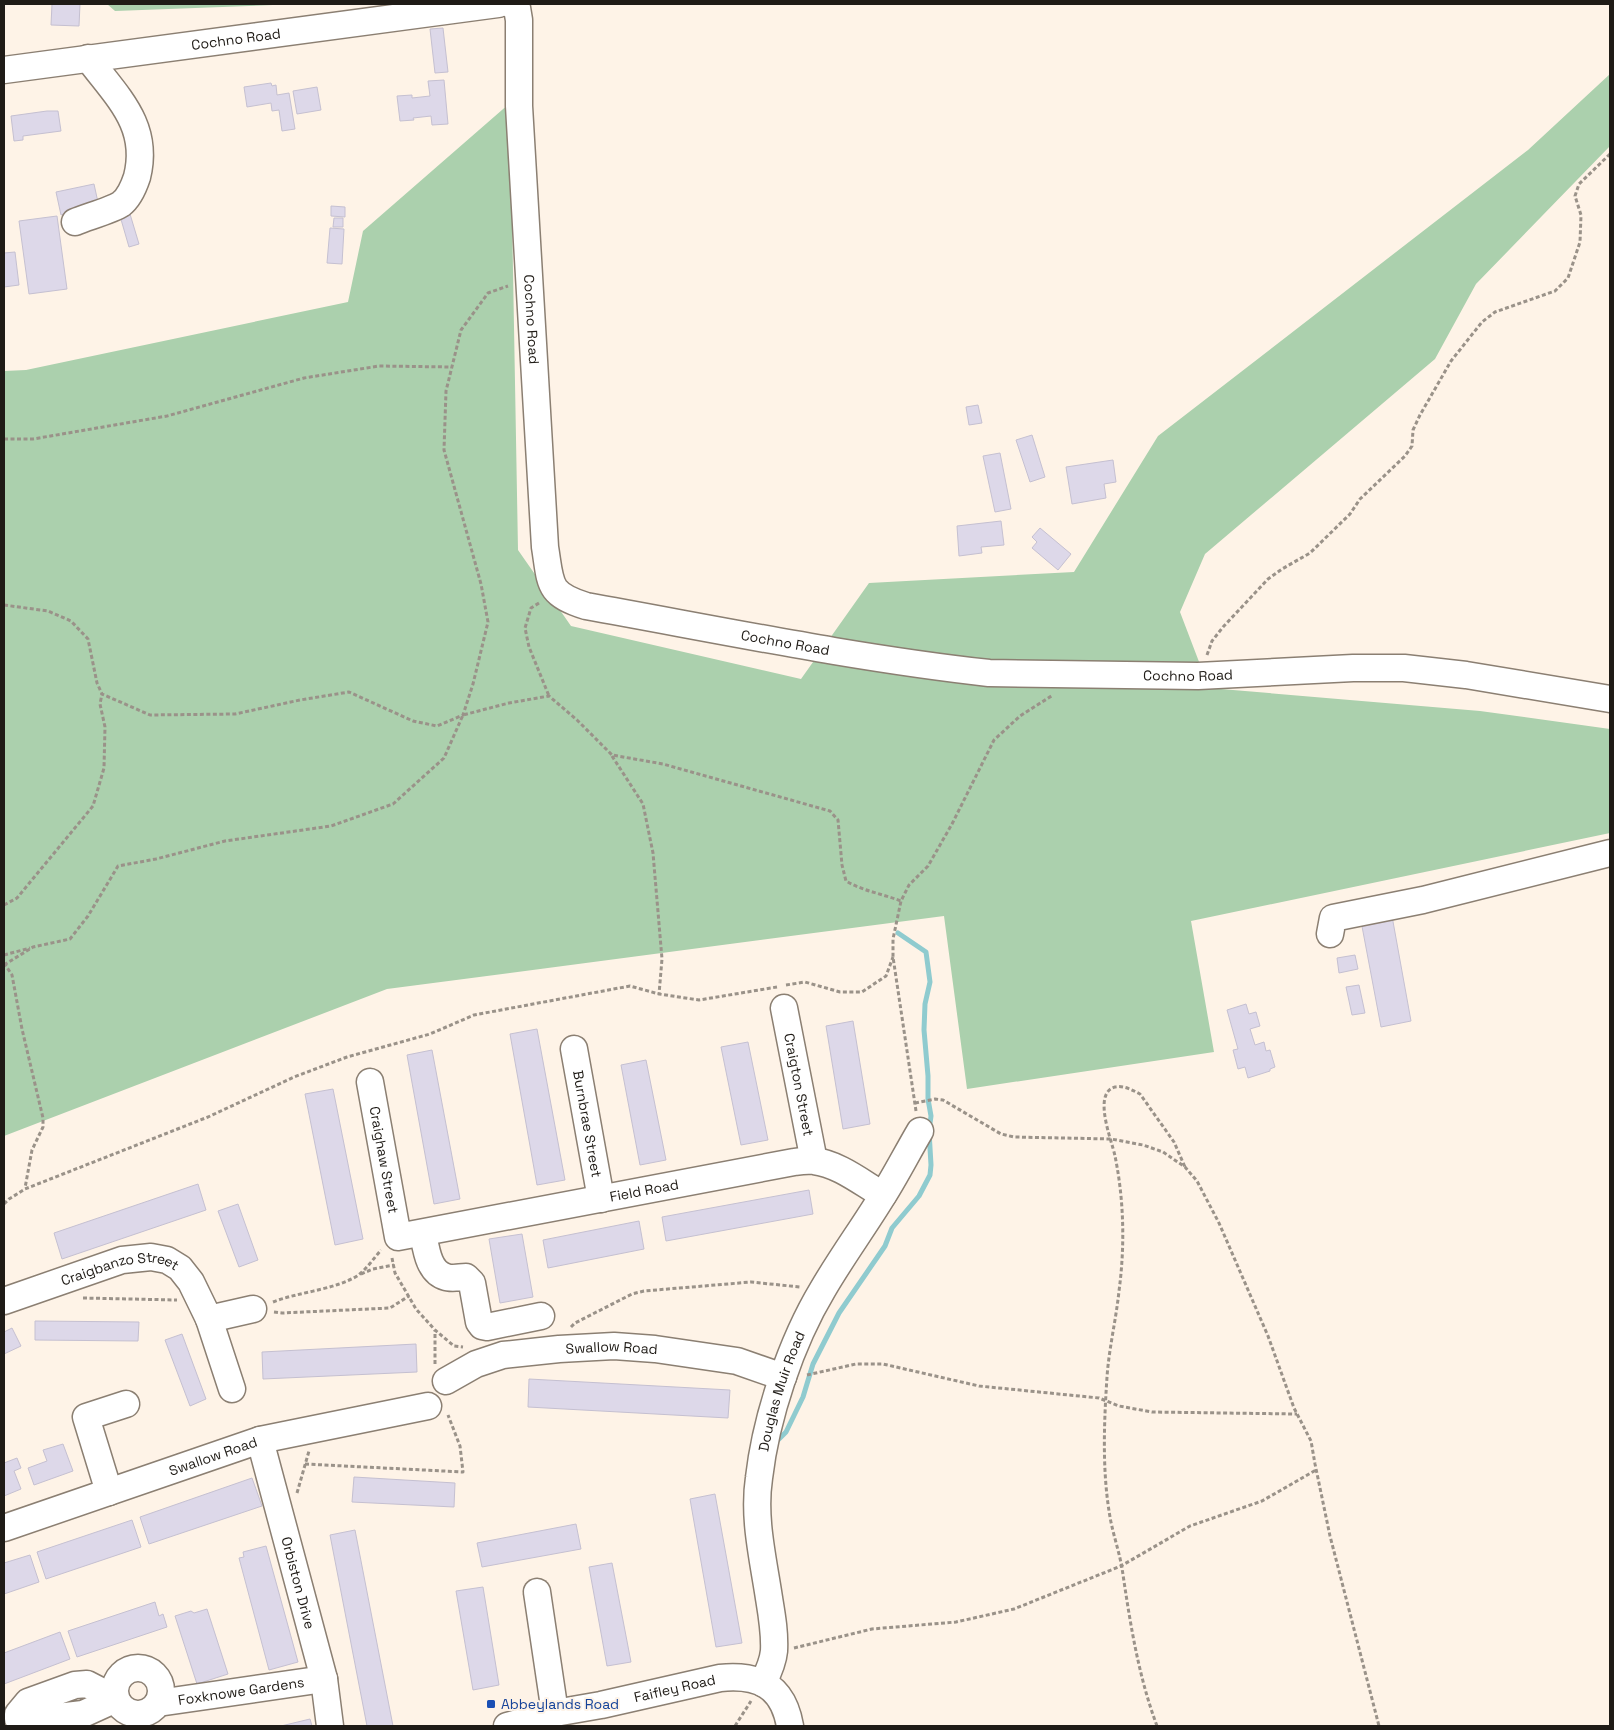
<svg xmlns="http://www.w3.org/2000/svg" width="1614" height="1730" font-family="'Space Grotesk',sans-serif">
  <rect width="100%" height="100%" fill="#fef3e7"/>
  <g fill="#abd0ad">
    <path d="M107,4h192l-184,7z"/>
    <path d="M1610,74v72l-134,138 -41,75 -230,195 -25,58 29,76 271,23 130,18v104l-419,88 23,131 -247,37 -23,-173 -557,73 -383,147v-765l22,-1 322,-68 15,-71 147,-128 8,447 53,76 230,53 68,-96 205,-11 84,-136 370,-286z"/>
  </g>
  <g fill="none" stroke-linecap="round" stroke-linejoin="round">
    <path stroke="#8fcbcf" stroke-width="5" d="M775,1443l11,-11 17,-35 10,-33 26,-51 46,-67 7,-18 27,-32 11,-21 1,-10 -2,-34 2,-15 -3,-17v-23l-4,-46 1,-26 5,-22 -4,-30 -28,-19"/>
  </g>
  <g fill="#ddd8e9" stroke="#c5c0d1">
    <path d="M52,4h28l-1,22 -28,-1z"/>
    <path d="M443,28l5,44 -13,1 -5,-44z"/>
    <path d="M444,80l4,44 -16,1 -1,-9 -18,2 1,2 -14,1 -3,-25 15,-1v3l18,-2 -2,-15z"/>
    <path d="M271,83l1,3 4,-1 1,10 12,-2 6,36 -13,2 -3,-21 -7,1 -1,-8 -24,4 -3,-20z"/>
    <path d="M317,87l4,23 -24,4 -4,-23z"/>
    <path d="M47,111h11l3,20 -38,5v4l-9,1 -3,-25z"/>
    <path d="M94,184l5,23 -38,8 -5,-23z"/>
    <path d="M331,206l14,1v10l-14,-1z"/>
    <path d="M130,214l9,30 -10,3 -9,-31z"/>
    <path d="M57,216l10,73 -38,5 -10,-73z"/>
    <path d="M334,218h9v9h-10z"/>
    <path d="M330,228l14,1 -2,35 -15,-1z"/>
    <path d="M15,252l4,33 -15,2v-34z"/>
    <path d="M978,405l4,18 -13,2 -3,-18z"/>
    <path d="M1032,435l13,42 -15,5 -14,-42z"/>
    <path d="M1000,453l11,56 -16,3 -12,-56z"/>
    <path d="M1113,460l3,22 -12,2 2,14 -34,6 -6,-37z"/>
    <path d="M1001,521l3,24 -23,2 1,6 -23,3 -2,-30z"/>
    <path d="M1040,528l31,26 -13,16 -26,-22 5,-6 -5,-5z"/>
    <path d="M1392,916l19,105 -30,6 -20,-106z"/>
    <path d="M1355,955l3,14 -19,4 -2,-15z"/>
    <path d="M1359,985l6,28 -13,2 -6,-28z"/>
    <path d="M1246,1004l3,10 7,-2 4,14 -10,3 5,16 9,-3 2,9 4,-1 5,17 -5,2v2l-22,7 -3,-11 -7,2 -5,-19 5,-1 -11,-39z"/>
    <path d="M853,1021l17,103 -27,5 -17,-103z"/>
    <path d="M537,1029l28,151 -28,5 -27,-151z"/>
    <path d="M748,1042l20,98 -27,5 -20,-98z"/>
    <path d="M432,1050l28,149 -26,5 -27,-149z"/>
    <path d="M646,1060l20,100 -26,5 -19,-100z"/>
    <path d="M333,1089l30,150 -28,6 -30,-151z"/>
    <path d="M198,1184l8,26 -144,49 -8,-26z"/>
    <path d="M809,1190l4,24 -147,27 -4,-24z"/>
    <path d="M238,1204l20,56 -19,7 -21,-56z"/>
    <path d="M639,1221l5,28 -96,19 -5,-28z"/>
    <path d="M522,1234l11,63 -33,6 -11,-64z"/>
    <path d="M35,1321l104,1 -1,19 -103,-1z"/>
    <path d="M12,1328l9,18 -17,8v-22z"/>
    <path d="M182,1334l24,65 -16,7 -25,-66z"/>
    <path d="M416,1344l1,28 -154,7 -1,-27z"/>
    <path d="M529,1379l201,11 -2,28 -200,-11z"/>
    <path d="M63,1444l10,27 -39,14 -6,-17 19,-7 -4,-11z"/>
    <path d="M17,1458l4,10 -7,3 7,18 -17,7v-33z"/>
    <path d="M354,1477l101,6 -1,24 -102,-5z"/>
    <path d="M252,1478l10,28 -113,38 -9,-27z"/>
    <path d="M715,1494l27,149 -26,4 -26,-148z"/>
    <path d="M132,1520l9,27 -95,32 -9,-27z"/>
    <path d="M576,1524l5,25 -99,18 -5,-24z"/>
    <path d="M355,1530l38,196h-26l-37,-191z"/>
    <path d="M266,1546l32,116 -29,8 -30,-112 5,-1 -1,-5z"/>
    <path d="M30,1555l9,27 -35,12v-31z"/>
    <path d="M612,1563l19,99 -24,4 -18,-99z"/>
    <path d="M483,1587l16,98 -26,5 -17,-99z"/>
    <path d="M155,1602l4,14 4,-2 4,13 -90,30 -9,-26z"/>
    <path d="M207,1609l21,65 -31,10 -22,-68 16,-5 3,2z"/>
    <path d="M60,1632l10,27 -66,25v-31z"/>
    <path d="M310,1719l2,7h-31z"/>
  </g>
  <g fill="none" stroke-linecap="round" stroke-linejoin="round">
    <defs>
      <g id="minor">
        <path id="s1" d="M510,4l7,4 2,12v86l26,441c6,37 2,47 41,59 134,24 268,52 403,67l209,3 155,-8h51l62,7 144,24"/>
        <path id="s2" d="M4,70l494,-66"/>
        <path d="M75,222c12,-5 37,-12 46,-18 8,-6 13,-18 16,-27 13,-52 -20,-80 -49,-119"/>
        <path d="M1330,934l3,-16 90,-18 187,-47"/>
        <path id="s3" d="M784,1008l28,143 -1,9"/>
        <path id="s4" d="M574,1049l27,150"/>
        <path id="s5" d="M370,1082l28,155 396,-75c7,-1 13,-2 20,-1 25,3 48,22 69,34"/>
        <path d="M423,1233c3,15 5,39 23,44 5,2 14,0 20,0l6,6 7,39 3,4 5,1 54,-11"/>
        <path id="s6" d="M4,1301l118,-41 29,-3 16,3 13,8 11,14 18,37 23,70"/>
        <path d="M209,1319l44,-10"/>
        <path id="s7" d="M446,1381l30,-17 27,-9 56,-6 55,-3 41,3 82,12 46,16"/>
        <path id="s8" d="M260,1440l64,239 6,47"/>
        <path d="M109,1492l-23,-75 40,-13"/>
        <path id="s9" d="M4,1528l256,-88 168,-34"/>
        <path d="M537,1592l18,121"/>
        <circle cx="138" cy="1691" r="23"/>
        <path id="s10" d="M763,1683c5,-10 10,-21 11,-32 1,-18 -2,-35 -5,-53 -6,-40 -16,-80 -10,-120 7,-61 32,-136 64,-189 18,-31 40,-61 59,-92 14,-22 25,-44 38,-66"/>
        <path d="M87,1684l29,15 -33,15 -59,7 -6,-2v-5l10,-12 47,-17z"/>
        <path id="s11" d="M158,1703l166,-24"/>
        <path id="s12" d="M507,1726l48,-13 46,-8 119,-27c39,-4 63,8 70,48"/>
      </g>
    </defs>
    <use href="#minor" stroke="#8b7f72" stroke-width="29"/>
    <g stroke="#9a9289" stroke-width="3" stroke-dasharray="4 2.5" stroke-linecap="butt">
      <path d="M4,439h29l134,-23 137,-38 75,-12 72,1"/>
      <path d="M539,603l-8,5 -6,20 4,19 20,49"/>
      <path d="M4,605l44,6 23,10 17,18 9,44 5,11 48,21 85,-1 65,-14 49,-8 64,29 24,5 26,-11 10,-31 15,-62 -7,-38 -37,-134 2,-59 15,-61 27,-37 20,-7"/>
      <path d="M1207,655l5,-14 11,-14 45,-48 14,-10 28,-16 40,-39 10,-15 45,-43 7,-10 1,-16 7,-15 31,-54 31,-39 13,-10 60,-21 13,-13 12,-36 1,-27 -6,-19 4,-12 31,-30"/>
      <path d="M612,756l31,48 10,49 9,106 -3,35"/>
      <path d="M4,905l13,-7 76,-92 11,-38 1,-41 -5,-23 2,-10"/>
      <path d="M4,955l26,-7"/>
      <path d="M4,963l8,12 10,54 21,89v9l-11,23 -7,38"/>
      <path d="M4,965l29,-18 37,-8 18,-23 30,-50 38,-7 69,-18 106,-15 62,-22 51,-46 19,-43 46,-12 40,-7 28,24 35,35 51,9 167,47 8,9 4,45 4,16c17,10 37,13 55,20"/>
      <path d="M786,985l19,-3 35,10h22l24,-16 7,-19"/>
      <path d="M915,1103l20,-4 8,1 58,34 13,3 97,2 32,6 20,7 22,15 12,14 22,42 49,113 26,72 17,33 4,23 15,72 49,190"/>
      <path d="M916,1111l-23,-154v-18l8,-38 8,-16 19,-19 24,-42 42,-84 26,-24 33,-21"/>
      <path d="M4,1204l5,-5 16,-10 183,-72 86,-40 53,-20 83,-23 44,-19 156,-29 29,8 40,6 78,-13"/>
      <path d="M392,1258l3,15 21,36 19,21 19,16 9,1"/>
      <path d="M361,1274l12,-5 21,-4"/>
      <path d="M83,1298l94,2"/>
      <path d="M273,1302c25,-10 61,-12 84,-26 9,-6 17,-18 24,-26"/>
      <path d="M274,1312l8,1 108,-5 19,-12"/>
      <path d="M571,1327l4,-4 57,-29 12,-3 107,-9 49,5"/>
      <path d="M435,1364v-34"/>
      <path d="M807,1375l49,-11h27l96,22 120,12 20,8 33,6 145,2"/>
      <path d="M305,1464l158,8 -3,-26 -12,-31"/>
      <path d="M297,1493l12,-42"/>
      <path d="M794,1648l78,-19 84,-7 58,-13 107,-43 69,-40 72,-25 54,-31"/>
      <path d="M735,1726l16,-25"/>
      <path d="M1157,1726c-19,-51 -27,-104 -35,-158 -3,-17 -9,-34 -12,-51 -8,-46 -6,-94 -3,-140 2,-29 9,-57 12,-86 6,-45 5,-91 -4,-135 -3,-15 -23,-63 0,-69 9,-2 17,3 25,7l34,48 11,25"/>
    </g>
    <use href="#minor" stroke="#fff" stroke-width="26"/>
  </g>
  <rect fill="#1a4fb4" stroke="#fef3e7" stroke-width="2" x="486" y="1699" width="10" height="10" rx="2.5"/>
  <g text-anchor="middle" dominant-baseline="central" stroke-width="4" stroke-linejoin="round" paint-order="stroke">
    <g font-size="14" fill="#1f1b16" stroke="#fef3e7">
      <text stroke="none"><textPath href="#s2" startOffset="234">Cochno Road</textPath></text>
      <text stroke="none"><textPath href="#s1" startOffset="320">Cochno Road</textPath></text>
      <text stroke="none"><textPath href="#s1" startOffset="830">Cochno Road</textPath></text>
      <text stroke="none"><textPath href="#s1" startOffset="1235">Cochno Road</textPath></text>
      <text stroke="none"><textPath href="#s3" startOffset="78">Craigton Street</textPath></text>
      <text stroke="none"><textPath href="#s4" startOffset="76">Burnbrae Street</textPath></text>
      <text stroke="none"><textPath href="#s5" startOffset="79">Craighaw Street</textPath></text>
      <text stroke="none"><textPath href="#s5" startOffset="408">Field Road</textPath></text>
      <text stroke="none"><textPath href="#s6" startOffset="122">Craigbanzo Street</textPath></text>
      <text stroke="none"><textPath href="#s7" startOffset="172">Swallow Road</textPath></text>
      <text stroke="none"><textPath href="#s10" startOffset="298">Douglas Muir Road</textPath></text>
      <text stroke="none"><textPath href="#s9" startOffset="221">Swallow Road</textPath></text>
      <text stroke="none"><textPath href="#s8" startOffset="148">Orbiston Drive</textPath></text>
      <text stroke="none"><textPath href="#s12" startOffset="172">Faifley Road</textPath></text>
      <text stroke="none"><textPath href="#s11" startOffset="84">Foxknowe Gardens</textPath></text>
    </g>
    <g font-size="14" fill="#164399" stroke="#fef3e7" text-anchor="start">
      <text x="501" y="1704">Abbeylands Road</text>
    </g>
  </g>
  <rect width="1614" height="1730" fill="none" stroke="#1f1b16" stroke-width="10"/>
</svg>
